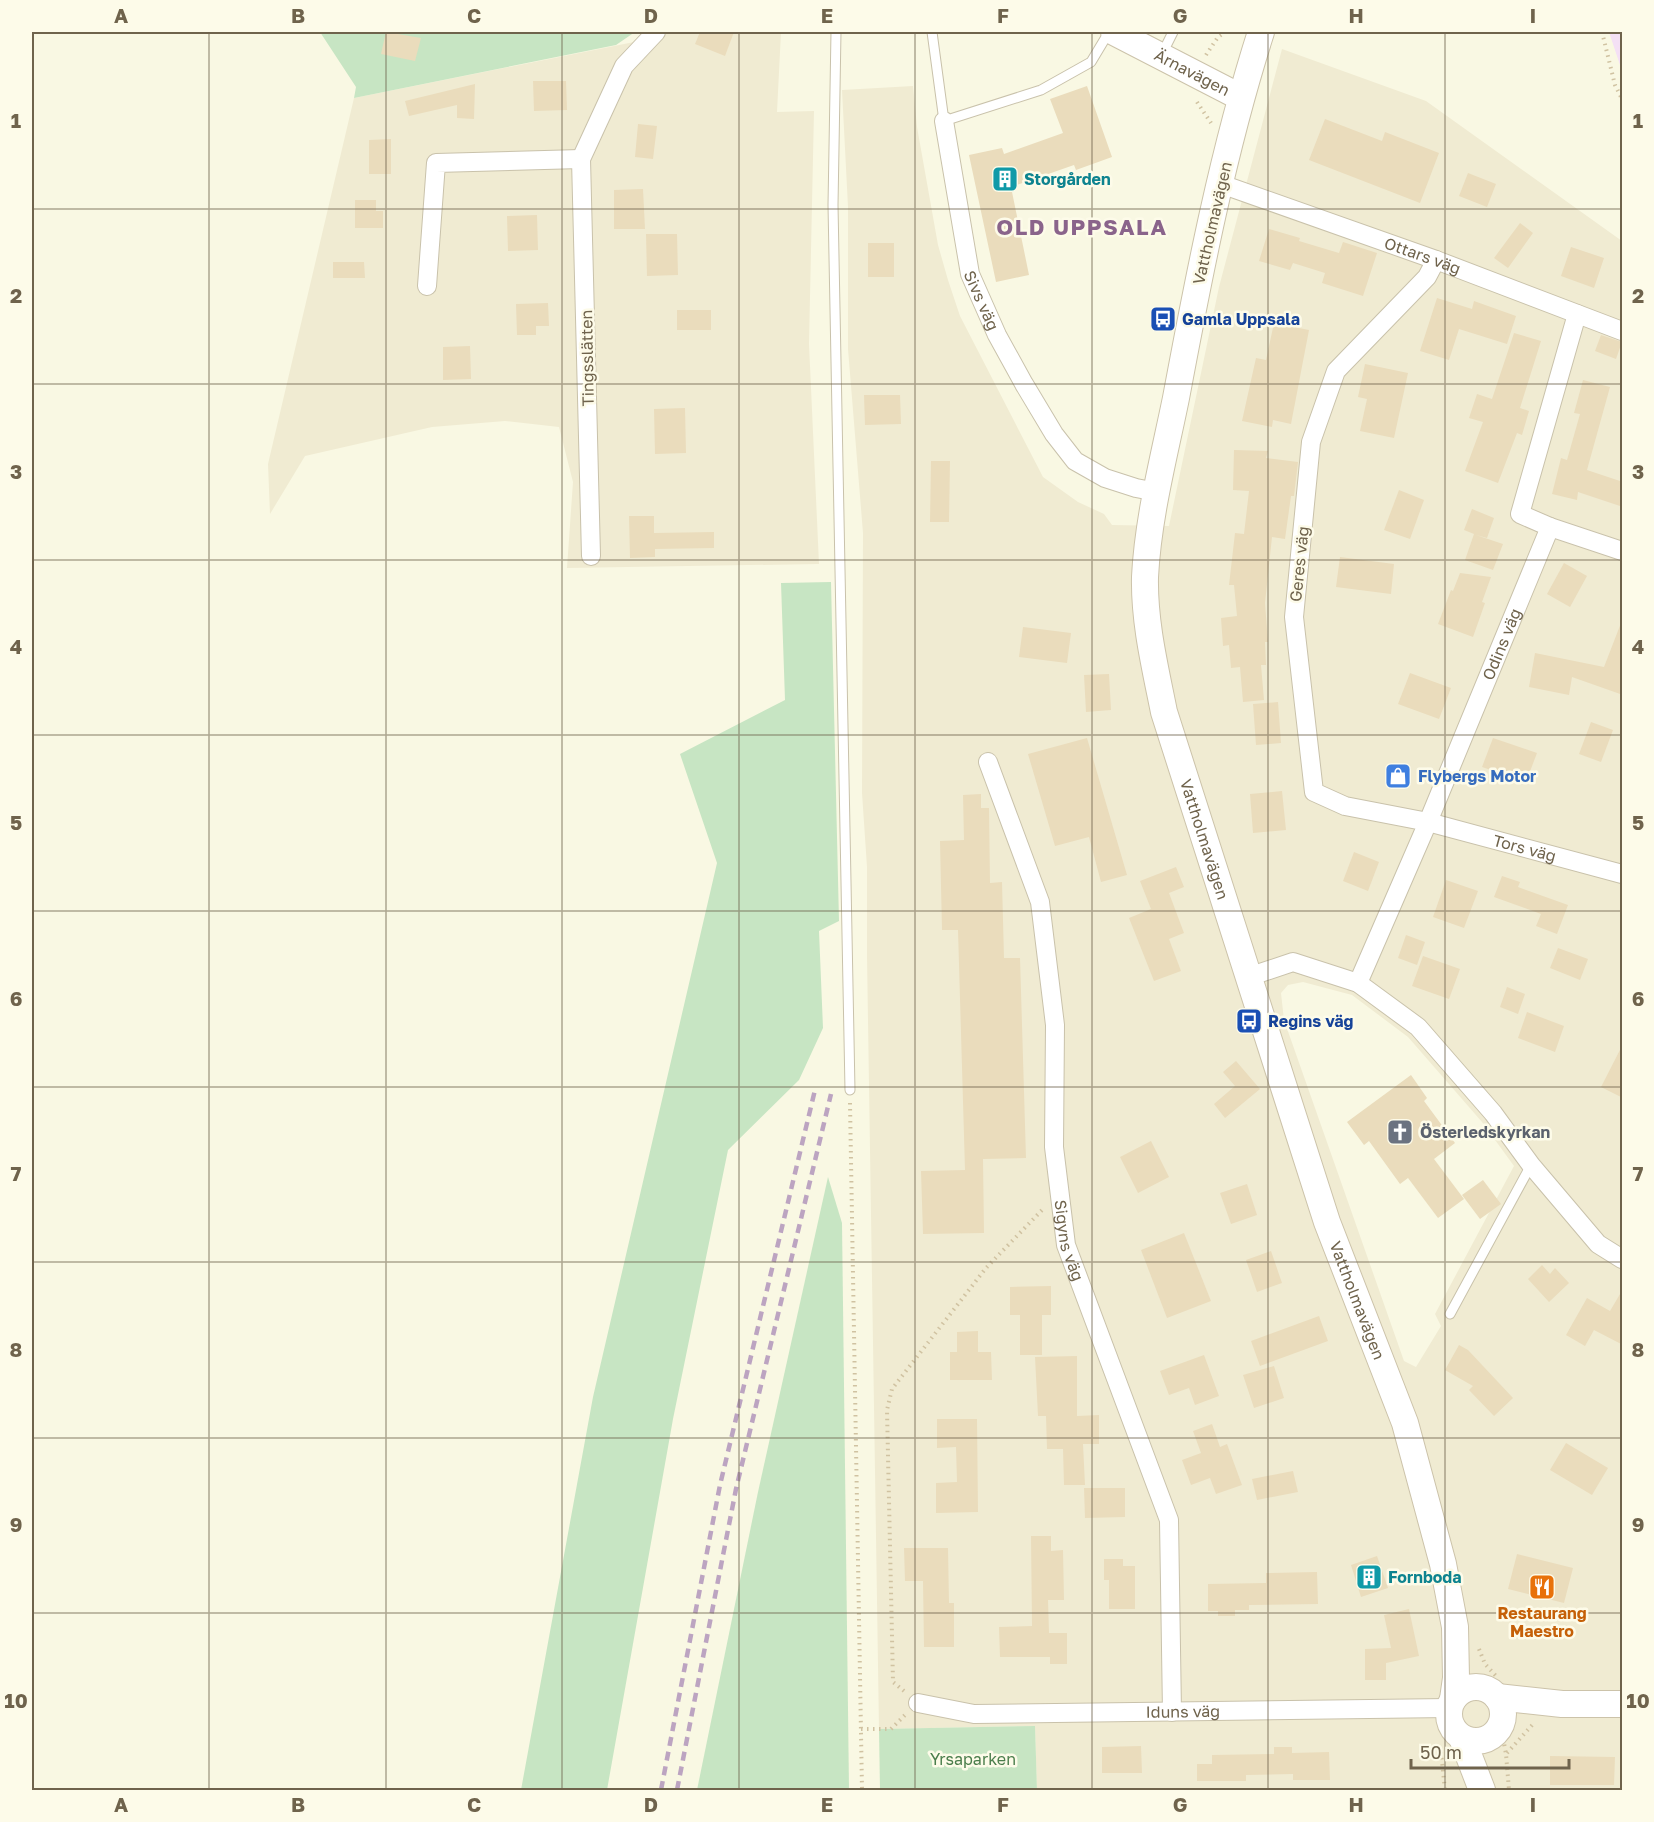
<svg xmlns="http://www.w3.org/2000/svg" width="1654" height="1822" font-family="'Golos Text',sans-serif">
  <rect width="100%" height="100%" fill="#f9f8e3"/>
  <g fill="#f0ebd2" fill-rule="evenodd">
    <path d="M664,32h117l-4,80 37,-1 -5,233 10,220 -252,4 6,-86 -14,-55 -54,-6 -73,6 -127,29 -35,58 -2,-50 86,-366 305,-61z"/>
    <path d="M1282,49l144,52 196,140v1549h-585l-2,-64 -156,3 -12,-773v-89l-5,-74 1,-260 -15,-184v-142l-6,-117 71,-4 4,41 21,118 10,35 12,36 83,161 35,25 26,12 8,11 57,1 50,-239zM1303,982l49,13 56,42 74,85 32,44 -79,148 6,12 -25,41 -12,-6 -120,-341 -3,-27 7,-8z"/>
  </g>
  <path fill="#f4e0f5" d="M1609,32h13v39z"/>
  <g fill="#c7e5c3">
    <path d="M320,32h315l-19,13 -262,53 2,-11z"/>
    <path d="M831,582l8,339 -20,10 4,97 -24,52 -71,70 -55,269 -66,371h-86l72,-393 124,-534 -37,-109 105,-54 -4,-117z"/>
    <path d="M828,1177l14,46 7,567h-152l61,-298z"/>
    <path d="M1035,1726l2,64h-157l-1,-61z"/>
  </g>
  <g fill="#eadcbc">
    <path d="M386,32l35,6 -6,23 -34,-7z"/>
    <path d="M700,32h34l-9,24 -30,-12z"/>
    <path d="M533,81h33l1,29 -33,1z"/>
    <path d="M475,84l-1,35 -17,-1v-13l-48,11 -4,-15z"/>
    <path d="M1087,86l25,71 -36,13 -2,-5 -63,22 18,88 -33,7 -27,-127 33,-7 2,6 59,-21 -13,-34z"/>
    <path d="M1325,119l57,22 3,-9 54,21 -19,50 -111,-43z"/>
    <path d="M638,124l19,2 -4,33 -18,-2z"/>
    <path d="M391,139v35h-22v-34z"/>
    <path d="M1468,173l28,11 -9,23 -28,-11z"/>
    <path d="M643,189l2,40h-31v-39z"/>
    <path d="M355,200h21v11h7v17h-28z"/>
    <path d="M537,215l1,35 -30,1 -1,-35z"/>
    <path d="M1520,223l13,10 -25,35 -14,-10z"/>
    <path d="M1269,229l31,9 -1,3 40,12 4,-11 34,11 -14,43 -41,-13 3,-10 -32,-10 -3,7 -31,-9z"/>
    <path d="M646,234h31l1,41 -31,1z"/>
    <rect x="868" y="243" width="26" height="34"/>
    <path d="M1571,247l33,11 -10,30 -33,-12z"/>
    <path d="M333,262h31l1,16h-32z"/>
    <path d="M1437,298l35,11 2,-8 42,15 -9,28 -48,-15 -10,31 -29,-9z"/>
    <path d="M548,303l1,23h-13v9h-19l-1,-31z"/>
    <rect x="677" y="310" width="34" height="20"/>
    <path d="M1274,323l35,7 -18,94 -18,-4 -1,7 -30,-6 14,-63 10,2z"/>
    <path d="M1514,333l27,8 -21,67 9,3 -7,24 -5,-2 -19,50 -33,-12 18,-49 -14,-4 8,-24 15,5z"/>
    <path d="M1601,335l21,7 -6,17 -21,-8z"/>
    <path d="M470,346l1,33 -28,1v-33z"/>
    <path d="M1365,364l43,9 -14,65 -34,-7 7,-32 -9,-2z"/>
    <path d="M1583,380l27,7 -23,83 36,12v25l-45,-15 -1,8 -25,-6 9,-36 6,2 13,-46 -6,-1z"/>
    <path d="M864,395h36l1,29 -36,1z"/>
    <path d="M685,408l1,45 -31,1 -1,-45z"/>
    <path d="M1234,450l34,1 -2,7 32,4 -4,34h-3l-6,43 -13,-2 -7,66 3,39h-3l1,23h-5l3,35 -21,2 -3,-35 -9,1 -2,-23 -6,1 -2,-28 16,-2 -3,-31h-5l6,-52 9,1 5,-43 -16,-1z"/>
    <path d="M931,461h19l-1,61h-19z"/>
    <path d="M1399,490l25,10 -14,39 -26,-9z"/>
    <path d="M1472,509l22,9 -7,20 -11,-3 27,9 -10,26 -28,-10 9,-26 -10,-4z"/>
    <path d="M629,516h25v17l60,-1v16l-59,1v8l-25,1z"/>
    <path d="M1340,557l54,7 -3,30 -55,-7z"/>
    <path d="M1564,563l23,13 -17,31 -23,-13z"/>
    <path d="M1460,573l31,4 -9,25 3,1 -12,34 -35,-13 13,-34 2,1z"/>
    <path d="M1621,623l2,1v71l-51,-18 -3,18 -40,-8 6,-34 69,14z"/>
    <path d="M1023,627l48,6 -4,30 -48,-6z"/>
    <path d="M1410,673l41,15 -12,31 -41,-15z"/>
    <path d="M1109,674l2,36 -25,2 -2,-37z"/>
    <path d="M1278,702l3,41 -25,2 -3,-41z"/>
    <path d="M1591,722l22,8 -12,32 -22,-8z"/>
    <path d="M1087,738l40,137 -26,7 -12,-45 -34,9 -27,-92z"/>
    <path d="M1493,738l44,15 -11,29 -44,-15z"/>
    <path d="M1282,791l4,39 -33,3 -3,-39z"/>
    <path d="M981,794v14h8l1,75 12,-1 2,76h16l6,200 -43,1 1,74 -61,1 -2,-63 44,-1 -7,-240h-16l-2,-89 24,-1 -1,-45z"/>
    <path d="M1354,852l25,10 -11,29 -25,-10z"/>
    <path d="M1176,867l8,20 -15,6 15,40 -15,6 12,32 -27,10 -25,-63 22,-9 -11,-28z"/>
    <path d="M1502,876l18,6 -2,5 50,18 -11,29 -21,-8 5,-12 -47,-17z"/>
    <path d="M1446,880l32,11 -14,37 -31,-11z"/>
    <path d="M1406,935l19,7 -8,23 -19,-7z"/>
    <path d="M1558,948l30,11 -8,21 -30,-12z"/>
    <path d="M1423,956l37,13 -11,30 -37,-13z"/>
    <path d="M1507,987l18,7 -7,20 -18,-7z"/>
    <path d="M1527,1012l37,14 -9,26 -37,-14z"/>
    <path d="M1623,1044v54l-22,-11z"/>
    <path d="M1236,1061l24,28 -35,29 -11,-14 21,-18 -12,-14z"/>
    <path d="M1411,1075l16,23 -3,3 31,42 -21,16 30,40 -26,19 -30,-40 -8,6 -31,-43 -5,4 -17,-23z"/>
    <path d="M1151,1141l18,36 -31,16 -18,-36z"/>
    <path d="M1483,1180l18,24 -21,15 -18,-24z"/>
    <path d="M1247,1184l10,31 -26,9 -11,-31z"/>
    <path d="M1184,1233l27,68 -44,17 -26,-68z"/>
    <path d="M1271,1251l11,32 -25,9 -11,-32z"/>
    <path d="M1542,1265l8,9 5,-6 14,15 -20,19 -21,-23z"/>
    <path d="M1051,1286v29h-9v40h-22v-40h-10v-28z"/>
    <path d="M1623,1289v56l-29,-15 -9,16 -19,-11 21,-37 23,13z"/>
    <path d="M1319,1316l9,25 -68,25 -9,-25z"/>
    <path d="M978,1331v21h13l1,28h-42v-28h7v-20z"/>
    <path d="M1459,1345l9,5 45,48 -19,18 -25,-26 4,-4 -28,-16z"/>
    <path d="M1204,1355l15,41 -24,9 -6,-17 -20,7 -9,-24z"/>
    <path d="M1077,1356v60l22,-1v29h-16l2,41h-21l-1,-36h-16l-1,-33h-8l-3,-59z"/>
    <path d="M1274,1366l10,32 -30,10 -11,-33z"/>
    <path d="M937,1419h40l1,93 -42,1v-30l21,-1 -1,-35 -19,1z"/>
    <path d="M1212,1424l8,23 7,-3 15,41 -26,9 -6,-16 -19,7 -9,-25 19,-7 -8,-22z"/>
    <path d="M1566,1443l42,25 -16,27 -42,-25z"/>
    <path d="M1293,1471l5,21 -41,8 -5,-21z"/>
    <path d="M1084,1488h41v29l-40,1z"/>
    <path d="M1031,1536h20v15l12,-1 1,50h-16l1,33h18v31h-17v-7h-50l-1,-30 33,-1z"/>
    <path d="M904,1548h44l1,55h5v44h-30l-1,-66h-18z"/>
    <path d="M1517,1554l56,14 -9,35 -56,-14z"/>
    <path d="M1377,1556l11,32 -27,9 -10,-32z"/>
    <path d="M1104,1559h19v7h12v43h-26v-29h-5z"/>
    <path d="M1317,1572l1,32 -69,1v5h-14v6h-17v-5h-10v-27l58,-1v-10z"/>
    <path d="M1409,1609l10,47 -33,7v17h-21v-31l26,-1 -7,-33z"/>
    <path d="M1141,1746l1,27h-40v-26z"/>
    <path d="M1274,1747h18v6l37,-1 1,28h-37v-6l-47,1v6h-49v-17h15v-9l62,-1z"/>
    <path d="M1550,1756l65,1 -1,28h-64z"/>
  </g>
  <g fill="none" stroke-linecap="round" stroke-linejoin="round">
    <defs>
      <g id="lane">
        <path d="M836,32l-3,173 17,885"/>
        <path d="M932,32l12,89 97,-31 50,-28 18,-30"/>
        <path d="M1162,54l11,-22"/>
        <path d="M1450,1314l81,-149"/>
      </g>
      <g id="street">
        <path id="s1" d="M944,121l26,153 27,61 27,49 30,50 21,27 30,17 31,10 21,4"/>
        <path id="s2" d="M1221,184l215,76 186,71"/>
        <path id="s3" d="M1436,260l-9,17 -91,94 -25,71 -17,175 20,175 31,14 83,16 194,52"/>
        <path d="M427,286l9,-123 145,-4"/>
        <path d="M1550,527l72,24"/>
        <path d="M591,556l-10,-397 43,-93 32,-34"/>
        <path id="s4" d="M988,762l52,140 15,123 -1,122 12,98 103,275 3,192"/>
        <path d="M1248,977l45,-15 65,21 60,44 75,86 38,52 67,79 24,15"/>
        <path id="s5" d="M1358,983l70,-161 122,-295 -30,-13 57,-200"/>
        <path id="s6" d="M918,1703l56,11 475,-6"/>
      </g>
      <g id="secondary">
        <path id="s7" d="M1114,32l126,65"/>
        <path id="s8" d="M1261,32c-38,119 -62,243 -85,366 -12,59 -28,119 -31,179 -1,45 10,90 19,135l163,510 78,201 38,141 12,63 1,51 -3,21"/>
        <circle cx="1476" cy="1714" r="27"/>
        <path d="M1497,1697l65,7h60"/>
        <path d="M1462,1738l20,52"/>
      </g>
    </defs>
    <use href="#lane" stroke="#c9c2ab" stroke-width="11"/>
    <use href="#street" stroke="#c9c2ab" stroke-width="20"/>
    <use href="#secondary" stroke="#ccc3aa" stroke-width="28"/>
    <g stroke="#d0c2a1" stroke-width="4" stroke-dasharray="1.5 4.5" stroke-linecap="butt">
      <path d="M1602,32l13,53 7,14"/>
      <path d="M1206,55l12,-18 7,-5"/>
      <path d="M1197,102l14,21"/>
      <path d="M850,1103l12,687"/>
      <path d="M1479,1649l6,15 11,12"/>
      <path d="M904,1691l-11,-9 -6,-272 5,-21 94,-121 58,-60"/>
      <path d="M1501,1727l5,27 3,36"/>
      <path d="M861,1729h30l15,-15"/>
      <path d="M1441,1752l4,38"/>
      <path d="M1507,1753l27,-30"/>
    </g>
    <use href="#lane" stroke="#fff" stroke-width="9"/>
    <use href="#street" stroke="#fff" stroke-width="18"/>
    <use href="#secondary" stroke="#fff" stroke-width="26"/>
    <g stroke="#bca4c1" stroke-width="4.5" stroke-dasharray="9 6" stroke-linecap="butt">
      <path d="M661,1790l59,-305 95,-395"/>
      <path d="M677,1790l59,-301 95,-395"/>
    </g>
  </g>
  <path fill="none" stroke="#6f634c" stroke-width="1.5" stroke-opacity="0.55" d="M209,32v1758M386,32v1758M562,32v1758M739,32v1758M915,32v1758M1092,32v1758M1268,32v1758M1445,32v1758M32,209h1590M32,384h1590M32,560h1590M32,735h1590M32,911h1590M32,1087h1590M32,1262h1590M32,1438h1590M32,1613h1590"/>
  <defs>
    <symbol id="building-square" viewBox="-11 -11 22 22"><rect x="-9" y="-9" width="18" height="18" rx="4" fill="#0f9aa8" stroke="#fdfbe9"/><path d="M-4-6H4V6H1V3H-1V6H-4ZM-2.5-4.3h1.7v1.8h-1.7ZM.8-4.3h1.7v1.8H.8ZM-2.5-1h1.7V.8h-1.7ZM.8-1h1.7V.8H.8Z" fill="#fff"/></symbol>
    <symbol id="bus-square" viewBox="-11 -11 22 22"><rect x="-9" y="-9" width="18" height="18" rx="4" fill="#1a4fb4" stroke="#fdfbe9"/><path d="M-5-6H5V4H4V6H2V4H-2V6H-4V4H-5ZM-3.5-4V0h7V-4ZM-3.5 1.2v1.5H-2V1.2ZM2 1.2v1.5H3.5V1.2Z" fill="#fff"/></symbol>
    <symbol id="shop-square" viewBox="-11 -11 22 22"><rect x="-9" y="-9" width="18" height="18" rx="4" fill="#3f7fe0" stroke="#fdfbe9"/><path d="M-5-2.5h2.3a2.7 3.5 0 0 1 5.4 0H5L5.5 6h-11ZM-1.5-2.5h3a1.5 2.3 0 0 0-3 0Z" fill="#fff"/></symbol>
    <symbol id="church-square" viewBox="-11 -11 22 22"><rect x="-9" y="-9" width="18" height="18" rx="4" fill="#6b7280" stroke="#fdfbe9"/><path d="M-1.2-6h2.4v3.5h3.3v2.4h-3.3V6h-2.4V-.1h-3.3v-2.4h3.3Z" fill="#fff"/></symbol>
    <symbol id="restaurant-square" viewBox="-11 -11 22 22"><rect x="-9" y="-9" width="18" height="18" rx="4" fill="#e8710a" stroke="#fdfbe9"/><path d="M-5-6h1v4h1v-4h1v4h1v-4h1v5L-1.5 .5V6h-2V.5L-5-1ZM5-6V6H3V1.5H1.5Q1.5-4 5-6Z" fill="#fff"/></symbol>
  </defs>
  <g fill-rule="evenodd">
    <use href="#building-square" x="990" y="164" width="30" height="30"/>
    <use href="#bus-square" x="1148" y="304" width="30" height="30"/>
    <use href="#shop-square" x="1383" y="761" width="30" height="30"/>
    <use href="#bus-square" x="1234" y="1006" width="30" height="30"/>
    <use href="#church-square" x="1385" y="1117" width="30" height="30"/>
    <use href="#building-square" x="1354" y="1562" width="30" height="30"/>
    <use href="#restaurant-square" x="1527" y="1572" width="30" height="30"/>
  </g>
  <g text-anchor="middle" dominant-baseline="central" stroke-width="5" stroke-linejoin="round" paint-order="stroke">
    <g font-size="16" fill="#6f634c" stroke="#fdfbe9">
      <text stroke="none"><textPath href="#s7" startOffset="88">Ärnavägen</textPath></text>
      <text transform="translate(1212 223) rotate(-77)">Vattholmavägen</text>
      <text stroke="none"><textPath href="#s2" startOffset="214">Ottars väg</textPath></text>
      <text stroke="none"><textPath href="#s1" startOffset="184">Sivs väg</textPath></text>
      <text transform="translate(587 358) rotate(-91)">Tingsslätten</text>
      <text transform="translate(1299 564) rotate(-84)">Geres väg</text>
      <text stroke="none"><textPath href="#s5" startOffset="368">Odins väg</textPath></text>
      <text stroke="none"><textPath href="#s8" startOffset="828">Vattholmavägen</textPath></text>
      <text stroke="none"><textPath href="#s3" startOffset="796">Tors väg</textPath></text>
      <text stroke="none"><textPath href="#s4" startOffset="490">Sigyns väg</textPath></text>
      <text stroke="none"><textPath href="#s8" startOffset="1314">Vattholmavägen</textPath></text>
      <text stroke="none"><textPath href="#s6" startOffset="266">Iduns väg</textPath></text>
    </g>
    <g font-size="16" font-weight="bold" fill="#0d838f" stroke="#fdfbe9" text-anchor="start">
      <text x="1024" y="179">Storgården</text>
      <text x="1388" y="1577">Fornboda</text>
    </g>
    <g font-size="16" font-weight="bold" fill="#164399" stroke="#fdfbe9" text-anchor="start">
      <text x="1182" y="319">Gamla Uppsala</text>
      <text x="1268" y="1021">Regins väg</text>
    </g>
    <g font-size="16" font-weight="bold" fill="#366cbe" stroke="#fdfbe9" text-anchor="start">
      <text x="1418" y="776">Flybergs Motor</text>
    </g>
    <g font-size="16" font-weight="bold" fill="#5b616d" stroke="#fdfbe9" text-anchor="start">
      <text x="1420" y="1132">Österledskyrkan</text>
    </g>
    <g font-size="16" font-weight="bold" fill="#c56008" stroke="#fdfbe9">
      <text x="1542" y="1613">Restaurang<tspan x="1542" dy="18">Maestro</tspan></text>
    </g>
    <g font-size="16" fill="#4b7e4c" stroke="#fdfbe9">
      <text x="973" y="1759">Yrsaparken</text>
    </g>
    <g font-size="22" font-weight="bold" letter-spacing="1.5" fill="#8a648b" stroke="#fdfbe9">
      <text x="1082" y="226">OLD UPPSALA</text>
    </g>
  </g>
  <rect width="1654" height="1822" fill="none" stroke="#fdfbe9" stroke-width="66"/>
  <path d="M1411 1759v9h158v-9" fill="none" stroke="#6f634c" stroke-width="3"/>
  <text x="1420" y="1759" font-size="18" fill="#6f634c" stroke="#fdfbe9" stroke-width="4.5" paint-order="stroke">50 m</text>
  <rect x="33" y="33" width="1588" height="1756" fill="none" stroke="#6f634c" stroke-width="2"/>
  <g font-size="20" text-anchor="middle" font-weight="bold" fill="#6f634c">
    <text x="121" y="23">A</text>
    <text x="298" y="23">B</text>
    <text x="474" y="23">C</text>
    <text x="651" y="23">D</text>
    <text x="827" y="23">E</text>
    <text x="1003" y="23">F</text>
    <text x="1180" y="23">G</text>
    <text x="1356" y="23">H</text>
    <text x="1533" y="23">I</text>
    <text x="16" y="128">1</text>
    <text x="1638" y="128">1</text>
    <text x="16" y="303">2</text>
    <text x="1638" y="303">2</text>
    <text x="16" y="479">3</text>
    <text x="1638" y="479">3</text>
    <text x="16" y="654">4</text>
    <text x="1638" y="654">4</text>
    <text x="16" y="830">5</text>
    <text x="1638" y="830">5</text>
    <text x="16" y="1006">6</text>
    <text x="1638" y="1006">6</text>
    <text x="16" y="1181">7</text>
    <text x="1638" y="1181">7</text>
    <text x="16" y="1357">8</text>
    <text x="1638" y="1357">8</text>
    <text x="16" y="1532">9</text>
    <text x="1638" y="1532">9</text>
    <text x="16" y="1708">10</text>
    <text x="1638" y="1708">10</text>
    <text x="121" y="1812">A</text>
    <text x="298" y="1812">B</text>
    <text x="474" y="1812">C</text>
    <text x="651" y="1812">D</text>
    <text x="827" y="1812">E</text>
    <text x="1003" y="1812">F</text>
    <text x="1180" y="1812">G</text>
    <text x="1356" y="1812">H</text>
    <text x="1533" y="1812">I</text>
  </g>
</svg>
